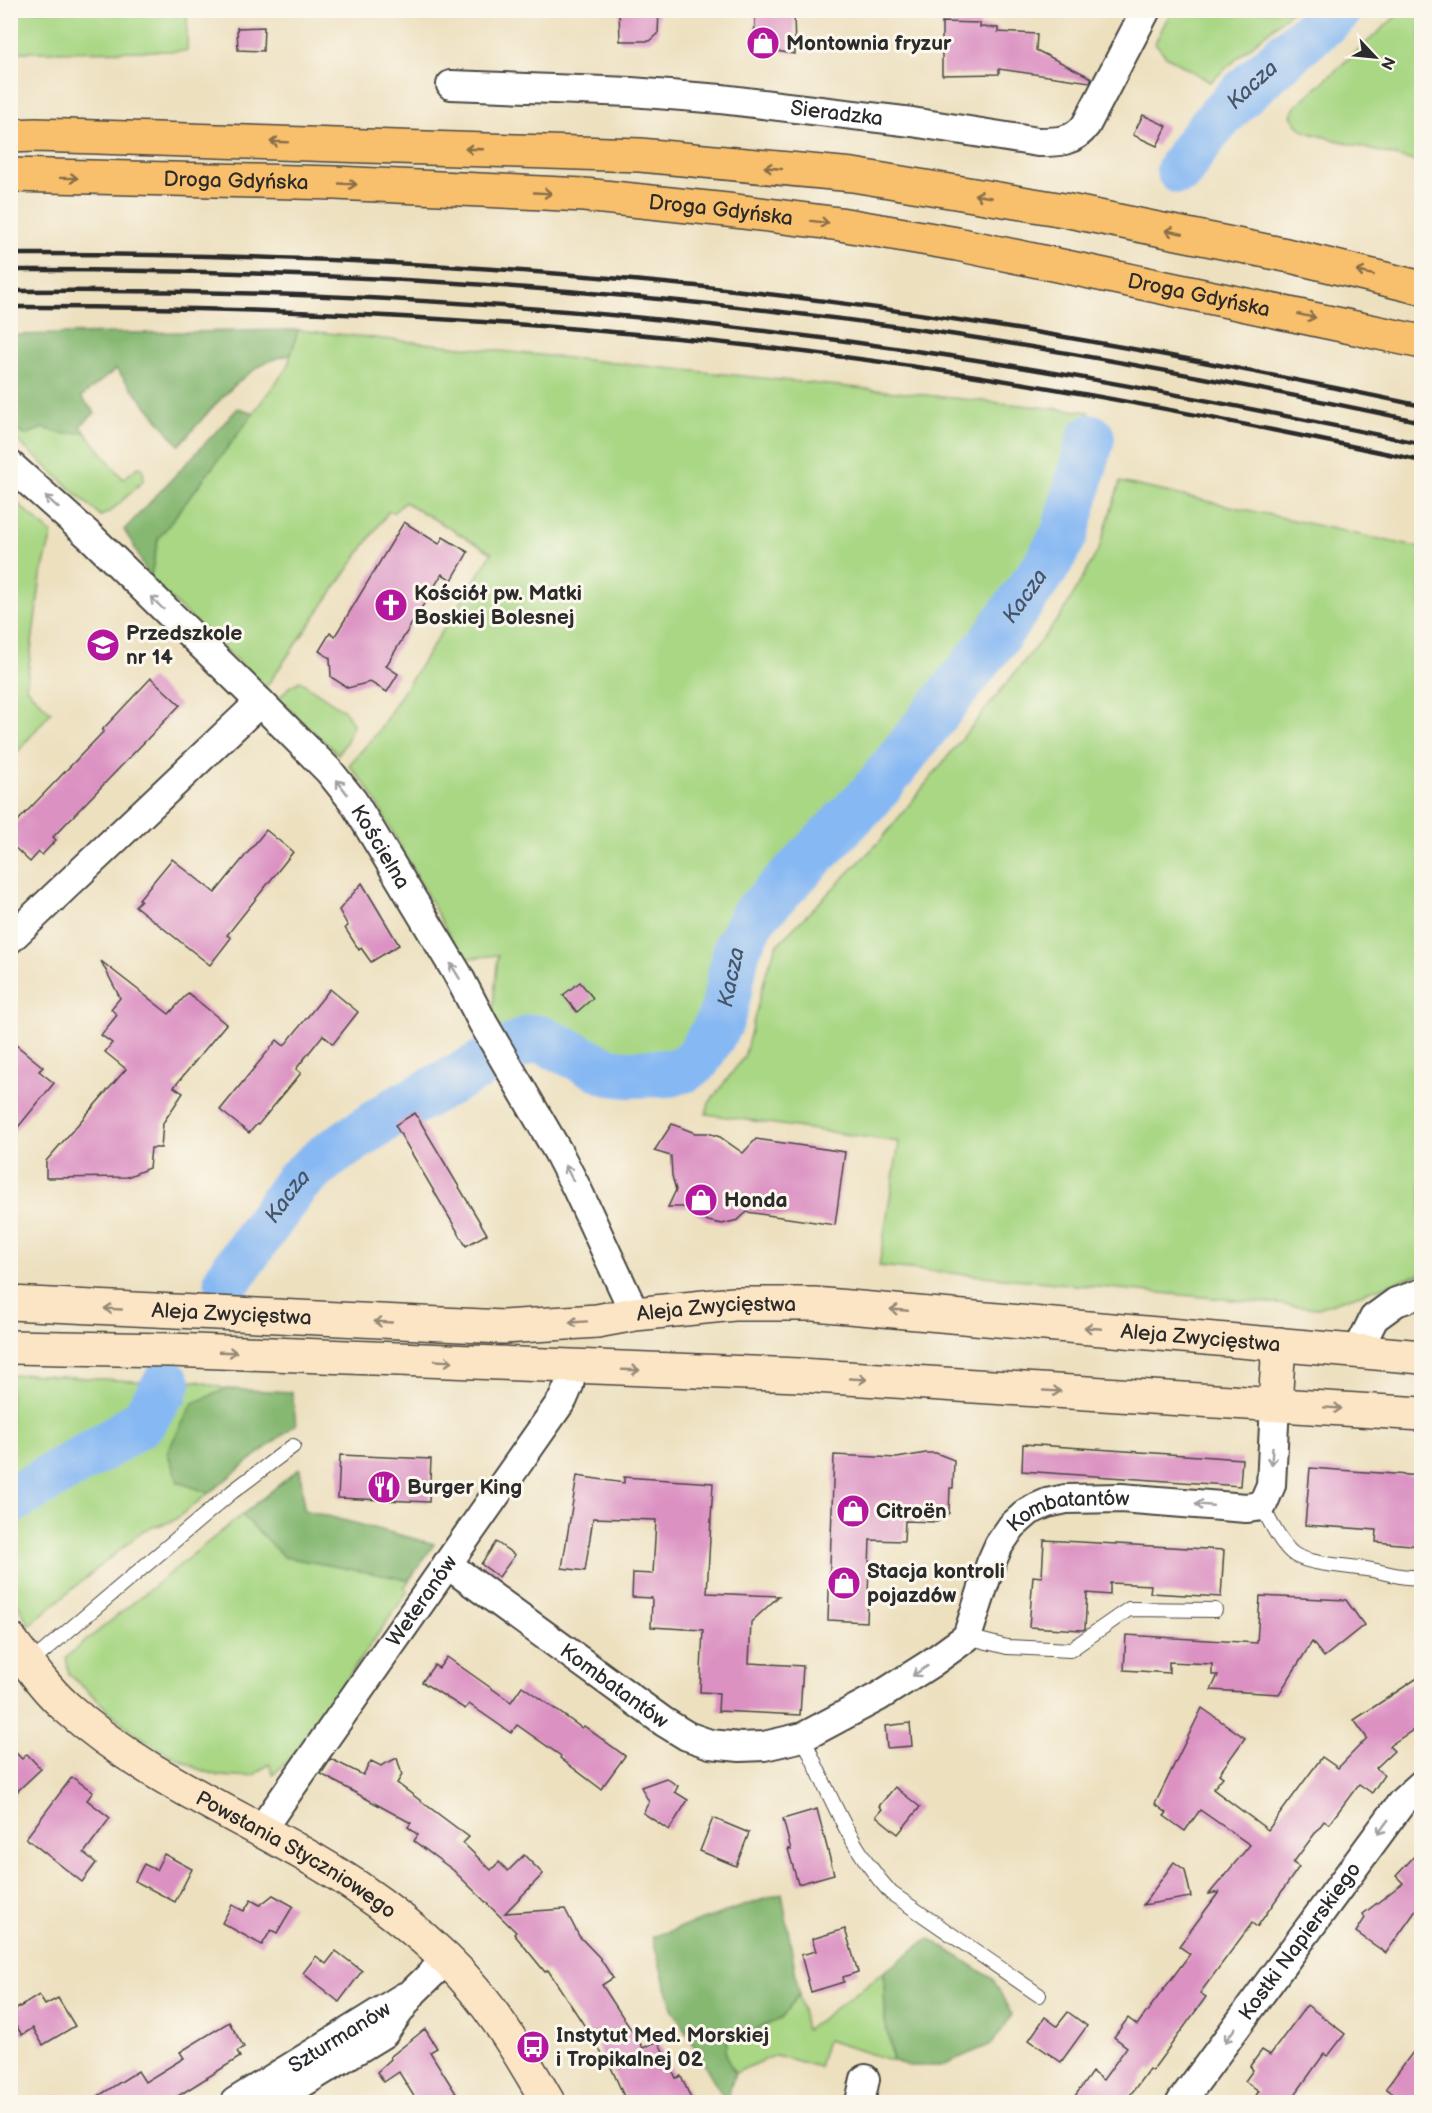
<svg xmlns="http://www.w3.org/2000/svg" width="1432" height="2113" font-family="'Balsamiq Sans',sans-serif">
  <rect width="100%" height="100%" fill="#fbf7ec"/>
  <filter id="ink" filterUnits="userSpaceOnUse"><feTurbulence type="fractalNoise" baseFrequency=".0167" numOctaves="2"/><feDisplacementMap in="SourceGraphic" scale="12" xChannelSelector="R" yChannelSelector="G"/><feConvolveMatrix kernelMatrix="1 2 1 2 8 2 1 2 1" color-interpolation-filters="sRGB"/></filter>
  <filter id="wash" filterUnits="userSpaceOnUse"><feTurbulence type="fractalNoise" baseFrequency=".008" numOctaves="4" result="noise"/><feDisplacementMap in="SourceGraphic" scale="24" xChannelSelector="R" yChannelSelector="G"/><feGaussianBlur stdDeviation="1.35" result="paint"/><feColorMatrix in="noise" values="0 0 0 0 0 0 0 0 0 0 0 0 0 0 0 0 0 1.4 0 .05"/><feComposite in="paint" operator="in"/></filter>
  <g filter="url(#wash)">
    <rect width="100%" height="100%" fill="#ede0bf"/>
    <g fill="#a9d784" stroke="#6a8158" stroke-width="1.5">
      <path d="M11,10l176,1v40l-176,1z"/>
      <path d="M1403,10l18,1v152l-115,-31c-7,-4 -11,-8 -15,-17l4,-8z"/>
      <path d="M1171,11v-1l121,1 -82,71 -44,-26 -11,-13z"/>
      <path d="M298,330l791,82 -32,129 -197,248 -112,122 -17,27 -7,30 -17,56 -11,18 -2,13 -12,7 -28,7 -46,-2 -32,-15 -26,-19 -20,-3 -22,12 -16,-26 6,-61 -36,4 -92,-168 -21,-26 28,-32 115,-180 -87,-51 -11,10h-6l-122,175 -116,-107 8,-41 129,-171z"/>
      <path d="M11,427l14,8 18,-7 21,6 21,-2 38,47 15,-12 4,1 2,8 -1,5 -32,30 -10,5 -90,-81z"/>
      <path d="M1120,482l301,66v726l-103,34 -439,-42 20,-124 -193,-28 3,-11 35,-46 23,-87 10,-25 103,-104 182,-227 37,-65z"/>
      <path d="M10,497l42,37 -11,42 -15,112 25,24 -40,48z"/>
      <path d="M300,681l46,31 7,12 -6,17 -9,13 -60,-55 11,-12z"/>
      <path d="M27,1374l121,8 50,-1 28,8 -14,8 -34,85 31,11 -36,28 -29,9 -115,95 -18,-35 -1,-214z"/>
      <path d="M300,1468l4,42 130,34 -30,44 4,3 -114,164 -21,20 -4,-11 -15,11 -18,2 -17,-1 -21,-7 -35,-18 -33,-21 -61,-56 -3,-17z"/>
      <path d="M884,1972l1,48 8,41 -66,-21 -8,27 -43,-12 -41,18 -7,-11 -3,-16 6,-13 23,-3 27,-11 18,-25 7,36z"/>
    </g>
    <g fill="#86b872" stroke="#58724e" stroke-width="1.5">
      <path d="M298,330l-7,25c-44,5 -83,59 -112,90l-63,-76 -35,28 14,16 -15,13 5,6 -21,2 -21,-6 -18,7 -14,-8v-92z"/>
      <path d="M238,408l16,5 -96,126 -8,41 -17,-36 -9,-14z"/>
      <path d="M226,1389l66,3 4,32 -87,69 -31,-11 -11,-30 26,-49z"/>
      <path d="M300,1468l4,42 130,34 -25,36 -125,-23 -42,-42z"/>
      <path d="M782,1893l17,101 -18,25 -27,11 -23,3c-8,17 -6,25 4,40l-9,29 -54,-94 -20,-71z"/>
      <path d="M929,1938l64,41 19,36 -20,29 -52,22h-31l-16,-5 -8,-41 -1,-48z"/>
    </g>
    <g fill="none" stroke-linecap="round" stroke-linejoin="round">
      <path stroke="#86b8f3" stroke-width="8" d="M150,1409l33,-9"/>
      <g stroke="#86b8f3" stroke-width="48">
        <path id="s1" d="M1180,170c38,-65 102,-110 158,-160"/>
        <path id="s2" d="M228,1279l69,-97 29,-25 69,-46 131,-70 7,-3 10,2 66,32 18,2 43,-1 14,-4 12,-8 23,-37 6,-18 12,-58 16,-31 121,-125 119,-151 54,-76 18,-32 26,-95"/>
        <path d="M10,1501l100,-58 33,-22 24,-38"/>
      </g>
    </g>
    <g id="blocks">
      <g fill="#db91c2">
        <path d="M619,10h40l-1,24 -8,7h-30z"/>
        <path d="M756,10h38l1,44 -37,-6 -4,-10z"/>
        <path d="M942,22l38,1v4l18,1v4l39,2 -1,16 56,28 -2,4 -91,-13v5l-57,1z"/>
        <path d="M264,27l-1,24 -25,-1 -1,-22z"/>
        <path d="M1143,115l24,11 -10,20 -24,-11z"/>
        <path d="M404,522l35,22 4,-7 25,15 -16,28 -10,-6 -56,92 12,8 -11,18 -17,-10 -22,6 -17,-11 -1,-19 -11,-7 11,-18 5,3z"/>
        <path d="M151,678l29,27 -127,132 3,3 -14,15 -3,-3 -9,10 -20,-19v-14l94,-98 -2,-1z"/>
        <path d="M266,830l27,22 -66,83 4,3 -21,27 -75,-59 6,-6 -2,-1 33,-40 43,34z"/>
        <path d="M362,883l37,62 -28,17 -10,-14 -2,2 -14,-22 3,-2 -9,-16z"/>
        <path d="M101,961l68,53 19,-21 38,31 -52,63 9,6 -20,30 -2,25h-10l-2,20 -22,9 -81,1v-17l80,-92 -21,-17 7,-9 -11,-8 16,-20 -6,-6 9,-11z"/>
        <path d="M580,982l13,16 -16,14 -14,-17z"/>
        <path d="M330,989l28,23 -25,32 -10,-9 -27,34 5,4 -43,52 -1,-1 -8,9 -29,-23 57,-70 7,6z"/>
        <path d="M10,1040l33,27 -4,4 15,12 -44,54z"/>
        <path d="M415,1113l72,121 -21,12 -71,-121z"/>
        <path d="M672,1124l23,9h13l12,4 23,16 13,-14 89,13 -10,73 -88,-13 -9,8 -16,4 -14,-3 -21,-14h-19l8,-17 -4,-14 -1,-20 -17,-5z"/>
        <path d="M1023,1444l219,15 -2,27 -218,-15z"/>
        <path d="M926,1453h10l18,7 -1,28h-3l-1,25 -12,9 -32,-1 -1,20 -34,-1 -3,82 -39,-2 6,-165 63,3z"/>
        <path d="M340,1455l91,4 -2,43 -91,-4z"/>
        <path d="M1310,1468l112,8v70l-46,-4 1,-12 -72,-5z"/>
        <path d="M577,1476l47,7v-6l89,6 -6,110 72,3 -28,26 -2,41 54,3 -3,49 -82,-4 1,-18 -19,-1 3,-62 -52,-3 1,-29 -20,-1 1,-24 20,1 3,-54 -63,-2 -8,53 -23,-3z"/>
        <path d="M1044,1540l180,10 -3,47 -71,-4 1,-8 -41,-2v12l-23,-2 -2,36 -3,1 -53,-3 4,-51 9,1z"/>
        <path d="M496,1542l19,13 -16,22 -18,-13z"/>
        <path d="M1260,1596l86,4 18,25 -40,32 -12,-15 -33,52 -68,-4 7,-15h-6v-11l-43,-2v11l-45,-3 2,-35 131,8z"/>
        <path d="M447,1657l64,45 11,-16 60,42 2,-2 41,30 -24,33 -41,-31 1,-2 -44,-31 -6,8 -42,-29 -4,5 -43,-27 12,-17 5,3z"/>
        <path d="M1422,1675v49l-33,22 5,5 -18,17 8,7 -12,18 -13,-9 -30,40 -5,-3 -31,42 6,4 -42,60 -5,-4 -52,70 6,4 -54,74 -3,-2 -21,29 6,5h-64l22,-31 11,8 24,-33 -13,-10 14,-19 9,7 53,-71 -11,-8 40,-54 -10,2 41,-49 -50,-35 -15,21 -21,-15 3,-3 -12,-9 47,-96 43,30 -26,36 4,3 -10,12 55,41 54,-73 16,11 29,-30 -13,-18z"/>
        <path d="M910,1723l2,23 -25,2 -2,-22z"/>
        <path d="M10,1747l12,12 5,-5 14,15 -31,29z"/>
        <path d="M397,1758l5,17 -5,8 72,54 -6,6 28,27 8,-8 9,9 16,-16 19,19 -38,39 60,-4 14,27 21,22 13,20 -11,7 41,63 15,-7 18,37 5,-2 12,27h-66l-17,-38 -3,1 -8,-18 -51,-78 -3,2 -31,-38 2,-2 -63,-62 -39,-29 4,-6 -10,-8 3,-4 -90,-49 10,-15 32,16 8,-14 10,5z"/>
        <path d="M72,1777l21,15 -6,8 23,18 -26,35 12,10 -14,19 -56,-44z"/>
        <path d="M666,1778l12,8 -3,6 13,8 -19,30 -26,-17 6,-11 -8,-15z"/>
        <path d="M895,1787l25,20 -22,27 -22,-18 6,-7 -3,-3z"/>
        <path d="M817,1809l17,65 -36,10 -10,-35 3,1 -8,-31z"/>
        <path d="M713,1818l36,15 -13,33 -36,-15z"/>
        <path d="M1422,1848v54l-36,51 -30,-21 9,-14 -2,-4 40,-31 -7,-7z"/>
        <path d="M164,1854l28,15 -17,33 -40,-21 9,-17 12,6z"/>
        <path d="M1174,1862l11,8 6,27 -48,8z"/>
        <path d="M273,1895l20,11 -16,27 -6,-3 -9,15 -40,-22 10,-18 12,6 7,-11 9,5z"/>
        <path d="M845,1929l13,43 -15,5 1,5 -33,10 -10,-37 15,-4 -4,-12z"/>
        <path d="M336,1951l26,20 -23,31 -36,-29 13,-17 10,8z"/>
        <path d="M39,1995l6,10 13,-7 17,28 -32,19 -10,-17 -11,7 -12,-19v-3z"/>
        <path d="M1307,2005l38,29 -17,22 -4,-2 -35,49h-38l8,-12 -14,-10 8,-11 -3,-4 12,-16 8,5z"/>
        <path d="M1068,2012l19,14 -26,36 -32,-22 16,-23 12,9z"/>
        <path d="M229,2022l15,25 -7,5 3,5 -73,46h-80l51,-32 7,11 39,-24 -4,-6z"/>
        <path d="M425,2029l12,19 -7,4 32,51h-44l-19,-31 -15,10 -7,-10 14,-13 -1,-2z"/>
        <path d="M1422,2040v63h-17l-19,-15z"/>
      </g>
    </g>
  </g>
  <g filter="url(#ink)">
    <use href="#blocks" fill-opacity="0" stroke="#484641" stroke-width="1.5"/>
    <g fill="none" stroke-linecap="round" stroke-linejoin="round">
      <defs>
        <g id="lane">
          <path d="M1262,1506c7,14 20,41 33,49 16,10 57,11 77,15 16,3 32,9 50,7"/>
          <path d="M967,1637l40,10 63,3 59,-41 86,1"/>
          <path d="M29,1664l203,-172 61,-46"/>
          <path d="M803,1737c24,53 48,113 88,156l148,102"/>
        </g>
        <g id="street">
          <path id="s3" d="M451,85l180,7 90,7 191,23 126,20c20,0 36,0 48,-17l60,-115"/>
          <path id="s4" d="M10,465l83,74 167,163 69,69 24,30 104,172 26,50 75,129 19,37 58,125"/>
          <path d="M10,939l250,-237"/>
          <path d="M1357,1352l17,-34 22,-16 26,-9"/>
          <path id="s5" d="M447,1564l217,158 23,14 23,8 30,3 24,-1 39,-9 75,-40 52,-33 37,-27 24,-74 8,-18 13,-19 17,-15 18,-8 19,-4 55,-1 125,10 16,-2 9,-21 4,-81"/>
          <path id="s6" d="M261,1830l302,-431 6,-14 4,-17"/>
          <path id="s7" d="M235,2102l169,-105"/>
          <path d="M271,2102l113,-69 29,-41 34,-33"/>
          <path d="M860,2102l5,-23"/>
          <path id="s8" d="M1181,2102l221,-300 20,-18"/>
        </g>
        <g id="secondary">
          <path id="s9" d="M10,1303l493,24 94,-6 38,-7 99,-10h80l608,53"/>
          <path d="M10,1347l160,3 629,25 623,39"/>
          <path d="M1275,1404l4,-60"/>
          <path id="s10" d="M10,1639c17,23 34,48 55,67 86,78 197,117 292,181 31,21 62,46 89,72 42,40 73,93 102,143"/>
        </g>
        <g id="primary">
          <path d="M10,136l26,-1 604,20 213,20 211,35 222,45 136,33"/>
          <path id="s11" d="M10,175l325,8 249,12 143,15 113,14 117,20 465,98"/>
        </g>
      </defs>
      <use href="#lane" stroke="#484641" stroke-width="16"/>
      <use href="#street" stroke="#484641" stroke-width="32"/>
      <use href="#secondary" stroke="#484641" stroke-width="36"/>
      <use href="#primary" stroke="#484641" stroke-width="36"/>
      <use href="#lane" stroke="#fff" stroke-width="14"/>
      <use href="#street" stroke="#fff" stroke-width="28"/>
      <use href="#secondary" stroke="#fce5c4" stroke-width="33"/>
      <use href="#primary" stroke="#f8bf6c" stroke-width="33"/>
      <g stroke="#2b2b2b" stroke-width="4.5">
        <path d="M10,254c229,-1 458,9 686,32 244,25 485,69 726,120"/>
        <path d="M10,270c311,-1 620,18 927,62 163,24 324,56 485,90"/>
        <path d="M10,291c310,-3 620,17 927,63 162,24 324,56 485,90"/>
        <path d="M10,307c282,-1 563,15 842,51 191,25 381,63 570,103"/>
      </g>
    </g>
    <defs><path id="oneway-shaft" d="M-6 0H5M1.5-3L5.5 0L1.5 3" fill="none" stroke-width="1.6" stroke-linecap="round" stroke-linejoin="round" transform="scale(1.5)"/></defs>
    <g stroke="#876e48">
      <use href="#oneway-shaft" transform="translate(279 142) rotate(-178)"/>
      <use href="#oneway-shaft" transform="translate(474 149) rotate(-178)"/>
      <use href="#oneway-shaft" transform="translate(773 168) rotate(-174)"/>
      <use href="#oneway-shaft" transform="translate(69 178) rotate(1)"/>
      <use href="#oneway-shaft" transform="translate(348 184) rotate(3)"/>
      <use href="#oneway-shaft" transform="translate(543 193) rotate(3)"/>
      <use href="#oneway-shaft" transform="translate(983 196) rotate(-170)"/>
      <use href="#oneway-shaft" transform="translate(820 222) rotate(7)"/>
      <use href="#oneway-shaft" transform="translate(1174 232) rotate(-168)"/>
      <use href="#oneway-shaft" transform="translate(1365 273) rotate(-167)"/>
      <use href="#oneway-shaft" transform="translate(1307 316) rotate(12)"/>
    </g>
    <g stroke="#a0a0a0">
      <use href="#oneway-shaft" transform="translate(52 502) rotate(-138)"/>
      <use href="#oneway-shaft" transform="translate(157 603) rotate(-136)"/>
      <use href="#oneway-shaft" transform="translate(342 787) rotate(-127)"/>
      <use href="#oneway-shaft" transform="translate(455 971) rotate(-121)"/>
      <use href="#oneway-shaft" transform="translate(569 1173) rotate(-118)"/>
      <use href="#oneway-shaft" transform="translate(1272 1456) rotate(93)"/>
      <use href="#oneway-shaft" transform="translate(1204 1505) rotate(-175)"/>
      <use href="#oneway-shaft" transform="translate(920 1671) rotate(147)"/>
      <use href="#oneway-shaft" transform="translate(1383 1827) rotate(126)"/>
      <use href="#oneway-shaft" transform="translate(1230 2035) rotate(126)"/>
    </g>
    <g stroke="#948878">
      <use href="#oneway-shaft" transform="translate(113 1309) rotate(-177)"/>
      <use href="#oneway-shaft" transform="translate(899 1310) rotate(-175)"/>
      <use href="#oneway-shaft" transform="translate(383 1322) rotate(-177)"/>
      <use href="#oneway-shaft" transform="translate(578 1322) rotate(176)"/>
      <use href="#oneway-shaft" transform="translate(1093 1328) rotate(-175)"/>
      <use href="#oneway-shaft" transform="translate(228 1352) rotate(2)"/>
      <use href="#oneway-shaft" transform="translate(444 1361) rotate(3)"/>
      <use href="#oneway-shaft" transform="translate(631 1370) rotate(2)"/>
      <use href="#oneway-shaft" transform="translate(858 1379) rotate(3)"/>
      <use href="#oneway-shaft" transform="translate(1052 1391) rotate(3)"/>
      <use href="#oneway-shaft" transform="translate(1333 1408) rotate(4)"/>
    </g>
  </g>
  <defs>
    <symbol id="shop-disc" viewBox="-11 -11 22 22"><circle r="9.5" fill="#b5179e" stroke="#fbf7ec"/><path d="M-5-2.5h2.3a2.7 3.5 0 0 1 5.4 0H5L5.5 6h-11ZM-1.5-2.5h3a1.5 2.3 0 0 0-3 0Z" fill="#fff"/></symbol>
    <symbol id="church-disc" viewBox="-11 -11 22 22"><circle r="9.5" fill="#b5179e" stroke="#fbf7ec"/><path d="M-1.2-6h2.4v3.5h3.3v2.4h-3.3V6h-2.4V-.1h-3.3v-2.4h3.3Z" fill="#fff"/></symbol>
    <symbol id="school-disc" viewBox="-11 -11 22 22"><circle r="9.5" fill="#b5179e" stroke="#fbf7ec"/><path d="M0-5L7-2L0 1L-7-2ZM-4 1L0 2.5L4 1V4Q0 6-4 4Z" fill="#fff"/></symbol>
    <symbol id="restaurant-disc" viewBox="-11 -11 22 22"><circle r="9.5" fill="#b5179e" stroke="#fbf7ec"/><path d="M-5-6h1v4h1v-4h1v4h1v-4h1v5L-1.5 .5V6h-2V.5L-5-1ZM5-6V6H3V1.5H1.5Q1.5-4 5-6Z" fill="#fff"/></symbol>
    <symbol id="bus-disc" viewBox="-11 -11 22 22"><circle r="9.5" fill="#b5179e" stroke="#fbf7ec"/><path d="M-5-6H5V4H4V6H2V4H-2V6H-4V4H-5ZM-3.5-4V0h7V-4ZM-3.5 1.2v1.5H-2V1.2ZM2 1.2v1.5H3.5V1.2Z" fill="#fff"/></symbol>
  </defs>
  <g fill-rule="evenodd">
    <use href="#shop-disc" x="744" y="24" width="38" height="38"/>
    <use href="#church-disc" x="372" y="586" width="38" height="38"/>
    <use href="#school-disc" x="84" y="626" width="38" height="38"/>
    <use href="#shop-disc" x="682" y="1181" width="38" height="38"/>
    <use href="#restaurant-disc" x="365" y="1468" width="38" height="38"/>
    <use href="#shop-disc" x="834" y="1492" width="38" height="38"/>
    <use href="#shop-disc" x="825" y="1564" width="38" height="38"/>
    <use href="#bus-disc" x="514" y="2028" width="38" height="38"/>
  </g>
  <g text-anchor="middle" dominant-baseline="central" stroke-width="6" stroke-linejoin="round" paint-order="stroke">
    <g font-size="21" font-weight="bold" fill="#2b2b2b" stroke="#fbf7ec" text-anchor="start">
      <text x="786" y="43">Montownia fryzur</text>
      <text x="414" y="593">Kościół pw. Matki<tspan x="414" dy="24">Boskiej Bolesnej</tspan></text>
      <text x="126" y="633">Przedszkole<tspan x="126" dy="24">nr 14</tspan></text>
      <text x="724" y="1200">Honda</text>
      <text x="407" y="1487">Burger King</text>
      <text x="876" y="1511">Citroën</text>
      <text x="867" y="1571">Stacja kontroli<tspan x="867" dy="24">pojazdów</tspan></text>
      <text x="556" y="2035">Instytut Med. Morskiej<tspan x="556" dy="24">i Tropikalnej 02</tspan></text>
    </g>
    <g font-size="21" fill="#2b2b2b" stroke="#fbf7ec">
      <text stroke="none"><textPath href="#s3" startOffset="387">Sieradzka</textPath></text>
      <text stroke="none"><textPath href="#s11" startOffset="226">Droga Gdyńska</textPath></text>
      <text stroke="none"><textPath href="#s11" startOffset="712">Droga Gdyńska</textPath></text>
      <text stroke="none"><textPath href="#s11" startOffset="1198">Droga Gdyńska</textPath></text>
      <text stroke="none"><textPath href="#s4" startOffset="534">Kościelna</textPath></text>
      <text stroke="none"><textPath href="#s9" startOffset="708">Aleja Zwycięstwa</textPath></text>
      <text stroke="none"><textPath href="#s9" startOffset="222">Aleja Zwycięstwa</textPath></text>
      <text stroke="none"><textPath href="#s9" startOffset="1194">Aleja Zwycięstwa</textPath></text>
      <text stroke="none"><textPath href="#s5" startOffset="788">Kombatantów</textPath></text>
      <text stroke="none"><textPath href="#s6" startOffset="280">Weteranów</textPath></text>
      <text stroke="none"><textPath href="#s5" startOffset="207">Kombatantów</textPath></text>
      <text stroke="none"><textPath href="#s10" startOffset="362">Powstania Styczniowego</textPath></text>
      <text stroke="none"><textPath href="#s8" startOffset="200">Kostki Napierskiego</textPath></text>
      <text stroke="none"><textPath href="#s7" startOffset="123">Szturmanów</textPath></text>
    </g>
    <g font-size="22" font-style="italic" fill="#465567" stroke="#fbf7ec">
      <text stroke="none"><textPath href="#s1" startOffset="112">Kacza</textPath></text>
      <text stroke="none"><textPath href="#s2" startOffset="1148">Kacza</textPath></text>
      <text stroke="none"><textPath href="#s2" startOffset="662">Kacza</textPath></text>
      <text stroke="none"><textPath href="#s2" startOffset="102">Kacza</textPath></text>
    </g>
  </g>
  <rect width="1432" height="2113" fill="none" stroke="#fbf7ec" stroke-width="36"/>
  <g transform="translate(1375 57) rotate(116)" stroke="#fbf7ec" stroke-width="4.5" paint-order="stroke">
  <path d="M0-4.5L10 22L0 15L-10 22Z" fill="#2b2b2b"/>
  <text y="-9" font-size="16" font-weight="bold" text-anchor="middle" fill="#2b2b2b">N</text>
  </g>
</svg>
